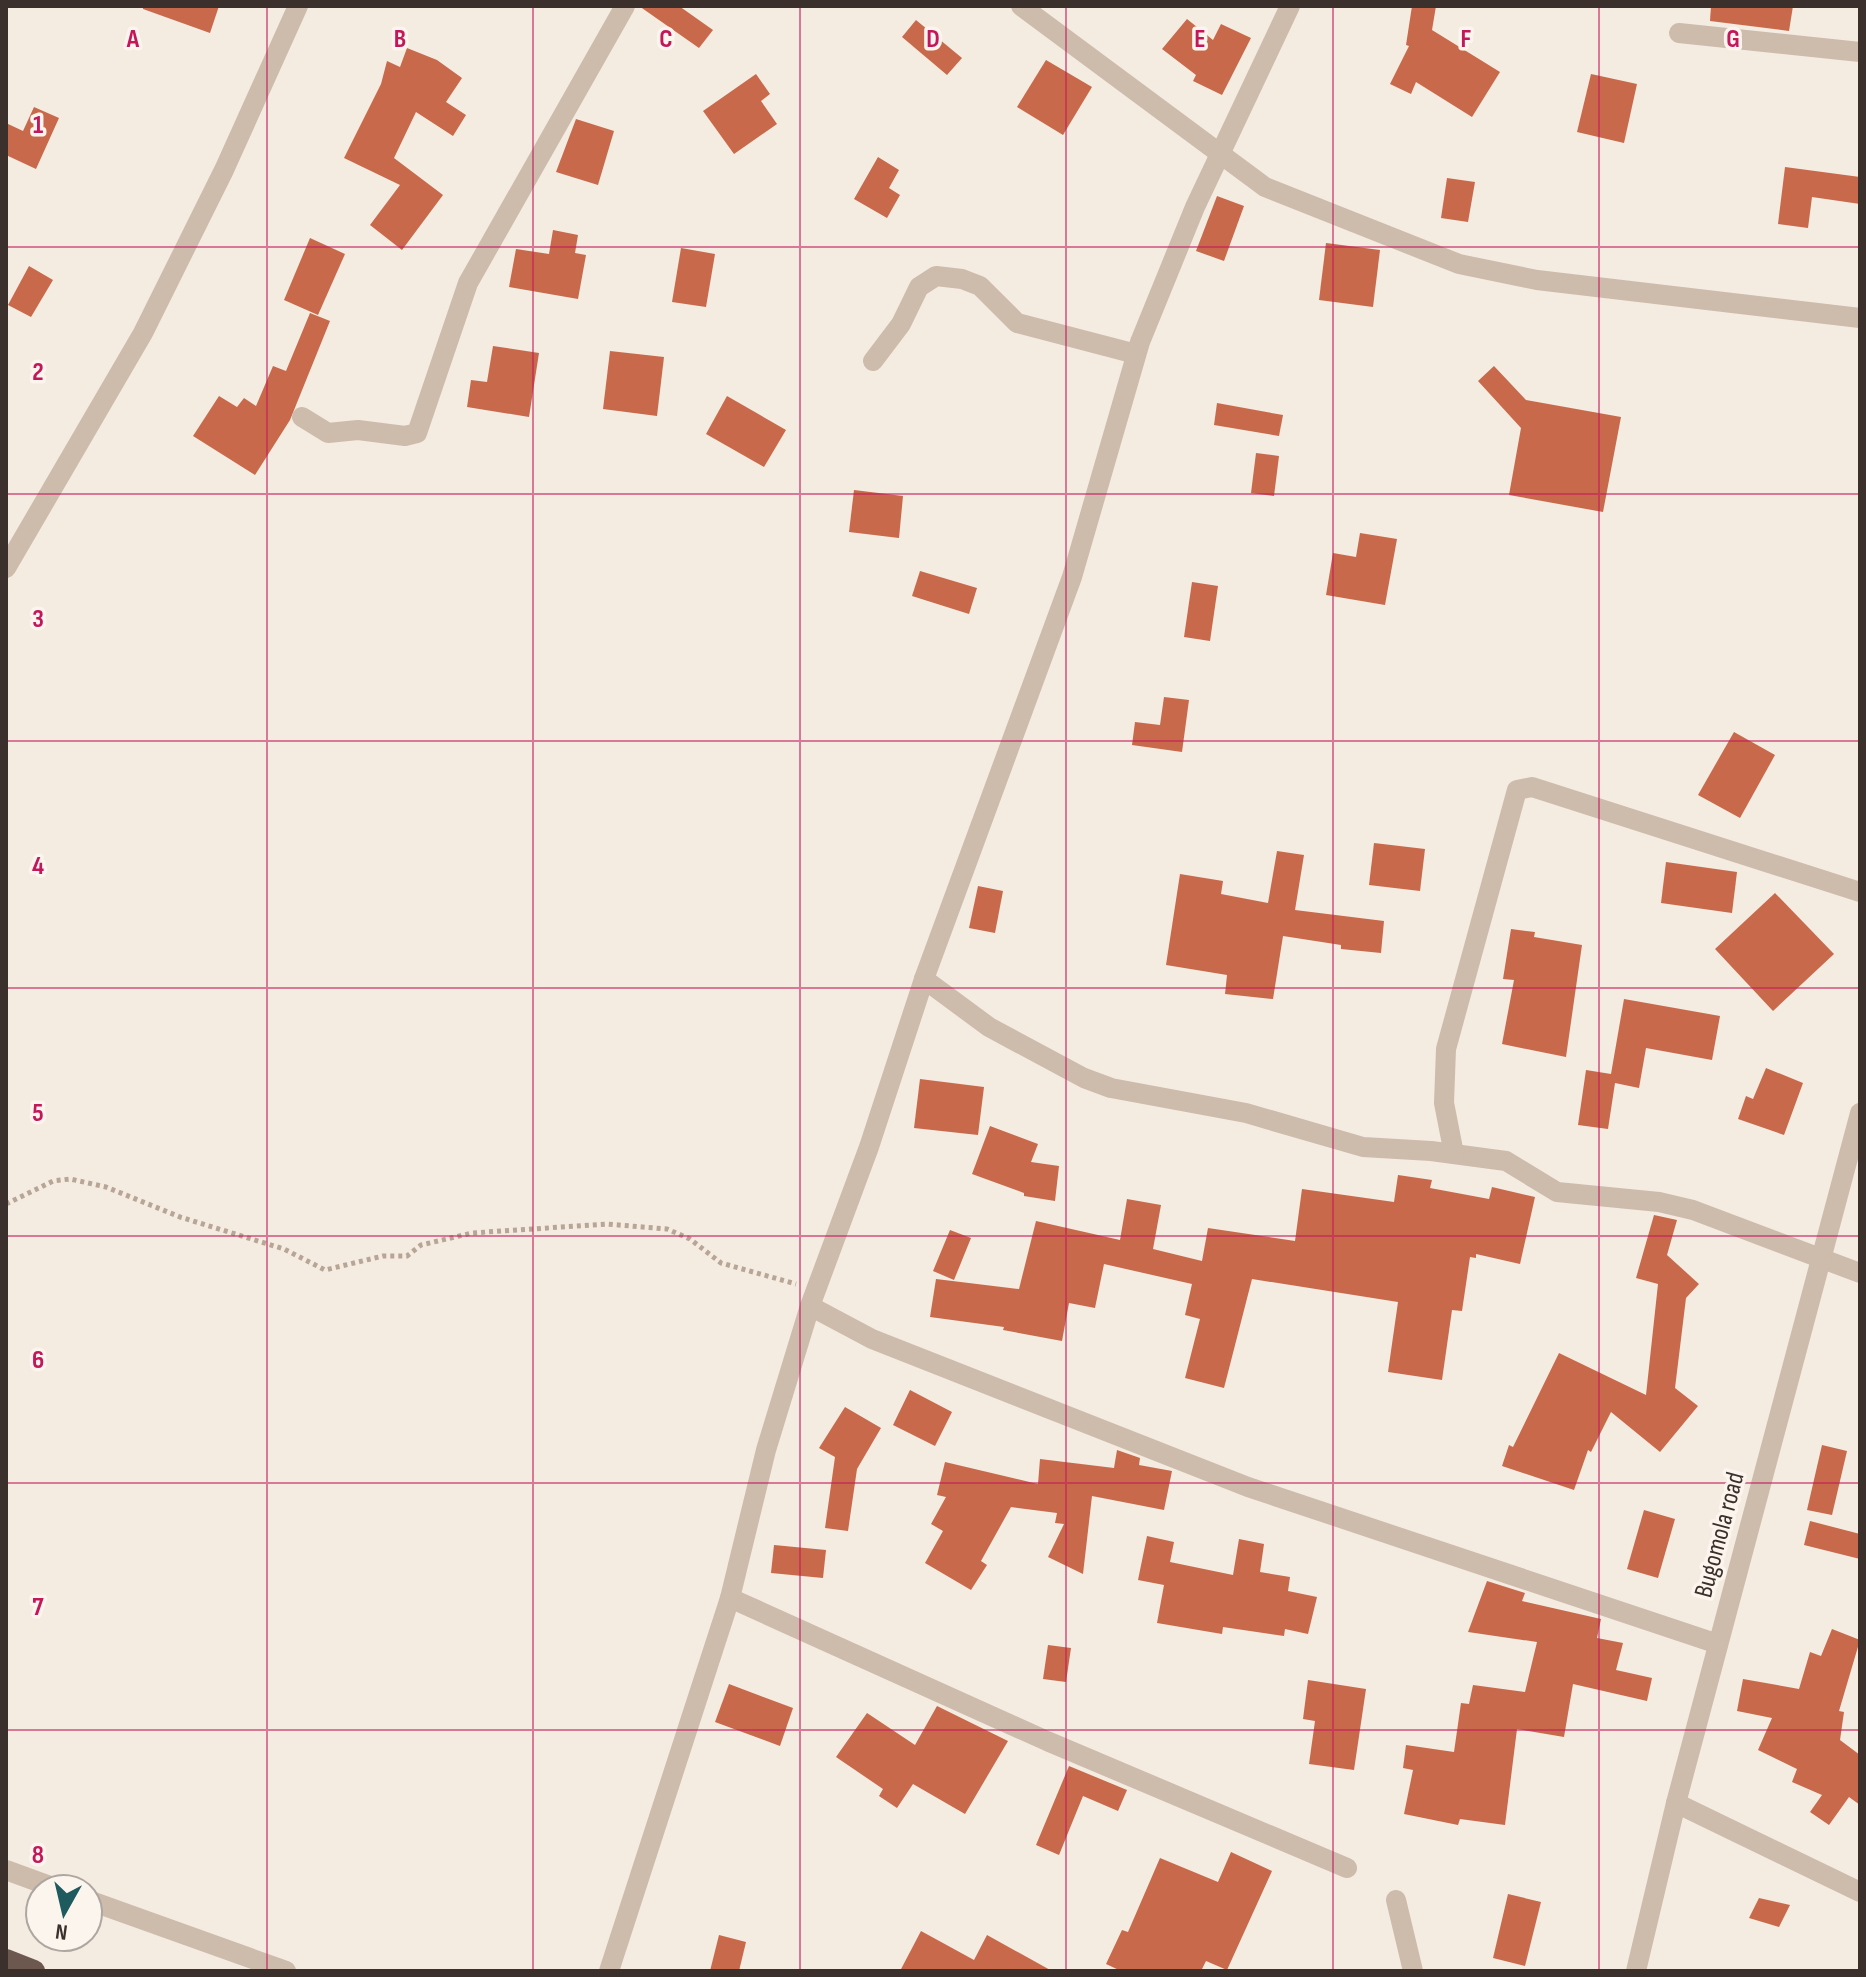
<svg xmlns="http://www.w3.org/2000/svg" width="1866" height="1977" font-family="'Sofia Sans Condensed',sans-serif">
  <rect width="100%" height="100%" fill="#f4ebe1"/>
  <g fill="#c8694b">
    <path d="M143,6h76l-9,27 -67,-24z"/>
    <path d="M639,6h40l34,24 -14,18z"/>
    <path d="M1412,6h24l-4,24 68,42 -28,45 -56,-35 -5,12 -21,-10 19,-38 -3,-1z"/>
    <path d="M1711,6h82l-4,25 -79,-10z"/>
    <path d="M1187,19l26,21 8,-16 30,14 -29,57 -29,-14 3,-6 -34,-26z"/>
    <path d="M916,20l46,38 -15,17 -45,-38z"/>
    <path d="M407,48l30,12 25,18 -16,24 20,13 -13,21 -37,-24 -22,46 49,37 -41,55 -32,-25 30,-40 -56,-27 37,-74 6,-23 13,6z"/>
    <path d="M1046,60l46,27 -29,48 -46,-28z"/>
    <path d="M756,74l14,20 -9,7 16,23 -43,30 -31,-43z"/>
    <path d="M1591,74l46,10 -13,59 -47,-11z"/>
    <path d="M34,107l25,11 -23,51 -30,-14v-32l17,8z"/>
    <path d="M576,119l38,12 -16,54 -42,-13z"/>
    <path d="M878,157l21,13 -10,18 11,7 -13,23 -33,-19z"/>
    <path d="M1785,167l75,10v27l-48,-7 -4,31 -30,-4z"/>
    <path d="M1447,178l28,4 -7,40 -27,-4z"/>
    <path d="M1217,196l27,10 -20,55 -28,-10z"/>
    <path d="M553,230l25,5 -3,18 11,2 -8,44 -69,-12 7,-38 33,5z"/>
    <path d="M310,238l35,16 -27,61 -34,-15z"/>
    <path d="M1326,243l54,7 -7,57 -54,-7z"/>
    <path d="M681,248l34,6 -9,53 -34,-5z"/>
    <path d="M29,266l24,14 -22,37 -23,-12z"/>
    <path d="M310,313l20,8 -40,99 -35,55 -62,-39 26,-40 18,11 7,-9 12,8 17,-40 13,5z"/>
    <path d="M493,346l46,7 -10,64 -62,-10 4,-27 16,2z"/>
    <path d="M610,351l54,6 -7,59 -54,-7z"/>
    <path d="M1494,366l32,34 95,17 -18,95 -94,-17 12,-67 -43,-47z"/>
    <path d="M727,396l59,34 -22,37 -58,-33z"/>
    <path d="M1217,403l66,12 -4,21 -65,-11z"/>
    <path d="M1256,453l23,3 -5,40 -23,-3z"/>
    <path d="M854,490l49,6 -4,42 -50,-6z"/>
    <path d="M1360,533l37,6 -12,66 -59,-10 7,-42 23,4z"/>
    <path d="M920,571l57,17 -8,26 -57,-18z"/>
    <path d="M1192,582l26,4 -8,55 -26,-4z"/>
    <path d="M1164,697l25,3 -7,52 -50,-7 3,-23 25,3z"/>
    <path d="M1734,732l41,23 -35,63 -42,-23z"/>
    <path d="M1374,843l51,6 -5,42 -51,-6z"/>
    <path d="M1277,851l27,4 -9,55 89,11 -3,32 -40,-4v-4l-58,-9 -10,63 -48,-5 2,-19 -61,-10 14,-91 43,7 -2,13 47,9z"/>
    <path d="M1666,862l71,10 -5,41 -71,-10z"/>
    <path d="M978,886l25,5 -8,42 -26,-5z"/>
    <path d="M1775,893l59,61 -61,57 -58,-62z"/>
    <path d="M1511,929l24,3 -1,5 48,8 -16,112 -64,-13 12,-64 -11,-1z"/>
    <path d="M1624,999l96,17 -8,44 -66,-12 -7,40 -24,-5 -7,46 -30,-4 8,-55 25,4z"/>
    <path d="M1766,1068l37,15 -19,52 -46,-16 8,-23 7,3z"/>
    <path d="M920,1079l64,8 -6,48 -64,-7z"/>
    <path d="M990,1126l48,18 -7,18 28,4 -4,35 -31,-5v-3l-52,-19z"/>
    <path d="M1398,1175l34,5 -2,8 59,11 3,-12 43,10 -15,67 -44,-10v4l-6,-1 -8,54 -10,-1 -10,70 -54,-8 10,-70 -146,-23 -28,109 -39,-10 15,-59 -15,-4 7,-31 -88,-20 -9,44 -26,-5 -7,38 -59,-11 1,-3 -74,-10 6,-38 83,10 17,-68 84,19 7,-41 34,6 -8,44 49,12 6,-33 87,13 7,-52 92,13z"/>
    <path d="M1654,1215l23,5 -10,35 32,29 -13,14 -11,90 23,18 -38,46 -49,-40 -20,40 -3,-2 -14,40 -72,-24 7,-21 4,2 46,-94 87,42 12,-111 -22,-6z"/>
    <path d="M950,1230l21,8 -17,42 -21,-9z"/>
    <path d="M910,1390l42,22 -17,34 -42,-21z"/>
    <path d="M845,1407l36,21 -24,41 -9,62 -23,-3 10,-71 -16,-9z"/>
    <path d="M1822,1445l25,6 -15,64 -25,-5z"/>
    <path d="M1117,1450l23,8 -1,7 33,6 -8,39 -72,-14 -9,78 -35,-17 16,-33 -9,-1 2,-10 -46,-6 -30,54 6,4 -16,25 -46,-27 18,-32 -12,-7 15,-27 -9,-2 8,-33 93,22 2,-25 74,9z"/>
    <path d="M1644,1510l31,9 -17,59 -31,-9z"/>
    <path d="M1810,1521l50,13v25l-56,-14z"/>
    <path d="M1147,1536l27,6 -4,20 63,13 6,-36 25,5 -4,28 30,5 -2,14 29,6 -9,37 -23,-5 -1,7 -61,-9 -1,7 -65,-11 7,-38 -26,-5z"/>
    <path d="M774,1545l52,5 -3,28 -52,-5z"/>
    <path d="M1487,1581l38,12 -3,8 79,18 -4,19 26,5 -7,27 36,8 -5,23 -74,-17 -9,53 -47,-8 -12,96 -45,-6 -2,6 -54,-11 9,-44 -10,-2 3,-23 48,7 7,-49 8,1 4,-19 52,7 12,-50 -69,-10z"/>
    <path d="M1832,1629l28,11 -21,71 5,1 -4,28 20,15v50l-11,-8 -20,28 -19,-13 12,-17 -30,-13 5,-13 -39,-19 14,-32 -35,-7 6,-32 56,10 11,-37 11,4z"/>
    <path d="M1048,1645l23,3 -5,34 -23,-3z"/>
    <path d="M1308,1680l58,9 -12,81 -45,-6 6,-43 -12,-2z"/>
    <path d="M729,1684l64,24 -13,38 -65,-24z"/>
    <path d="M937,1706l71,35 -43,73 -52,-30 -16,24 -18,-12 4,-7 -47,-32 31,-44 48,32z"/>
    <path d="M1069,1766l58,24 -9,21 -35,-15 -24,59 -23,-10z"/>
    <path d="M1231,1852l41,19 -45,99 -21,-9 -5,10h-80l-15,-7 16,-34 6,2 32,-74 58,24z"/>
    <path d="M1508,1894l33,8 -16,64 -32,-8z"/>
    <path d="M1759,1898l31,7 -11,22 -30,-9z"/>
    <path d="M921,1931l53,29 13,-25 65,36h-152z"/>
    <path d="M719,1935l27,7 -7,29h-29z"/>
  </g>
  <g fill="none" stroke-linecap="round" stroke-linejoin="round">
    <path stroke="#b9a596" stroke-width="5" stroke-dasharray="4 4" stroke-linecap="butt" d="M6,1204l47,-23 17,-2 36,8 74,30 104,32 41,21 58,-14h24l14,-11 51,-12 135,-9 60,5 23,10 31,24 75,21"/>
    <g stroke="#cdbbac" stroke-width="20">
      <path d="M1021,6l244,181 194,77 78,16 323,38"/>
      <path d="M1679,33l181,19"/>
      <path d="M873,361l28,-37 18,-37 17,-11 26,3 18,7 37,37 119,31"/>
      <path d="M302,417l26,16 30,-3 47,6 12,-3 51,-150 157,-277"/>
      <path d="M6,568l137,-235 81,-163 74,-164"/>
      <path d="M924,979l65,48 95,51 27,10 135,25 117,34 68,4 75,10 51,31 102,10 34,8 167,63"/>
      <path d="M1454,1154l-10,-51 2,-54 71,-259 15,-3 328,105"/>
      <path d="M810,1306l62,33 376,148 470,157"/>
      <path d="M730,1598l317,143 300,127"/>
      <path d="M1676,1803l184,89"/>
      <path d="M6,1870l52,19"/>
      <path d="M88,1900l198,71"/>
      <path d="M1396,1900l17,71"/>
      <path d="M609,1971l121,-373 36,-148 44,-144 59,-159 55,-168 148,-402 68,-235 55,-135 95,-201"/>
      <path d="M1636,1971l40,-168 184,-690"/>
    </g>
    <path stroke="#6c584f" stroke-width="22" d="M6,1960l28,11"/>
  </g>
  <path fill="none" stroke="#c2185b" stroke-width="2" stroke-opacity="0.55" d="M267,6v1965M533,6v1965M800,6v1965M1066,6v1965M1333,6v1965M1599,6v1965M6,247h1854M6,494h1854M6,741h1854M6,988h1854M6,1236h1854M6,1483h1854M6,1730h1854"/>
  <g text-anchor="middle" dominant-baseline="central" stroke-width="7" stroke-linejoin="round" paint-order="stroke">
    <g font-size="26" fill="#3b302b" stroke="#fbf5ee">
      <text transform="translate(1720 1535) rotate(-75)">Bugomola road</text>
    </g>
  </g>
  <g font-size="26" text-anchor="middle" font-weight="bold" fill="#c2185b" stroke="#fbf5ee" stroke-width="7" stroke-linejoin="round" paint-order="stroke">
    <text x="133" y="47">A</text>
    <text x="400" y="47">B</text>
    <text x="666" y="47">C</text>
    <text x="933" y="47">D</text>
    <text x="1200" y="47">E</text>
    <text x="1466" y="47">F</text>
    <text x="1733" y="47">G</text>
    <text x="38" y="133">1</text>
    <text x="38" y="380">2</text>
    <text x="38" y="627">3</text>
    <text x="38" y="874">4</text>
    <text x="38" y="1121">5</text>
    <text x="38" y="1368">6</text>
    <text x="38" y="1615">7</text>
    <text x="38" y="1863">8</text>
  </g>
  <rect width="1866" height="1977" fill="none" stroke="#3b302b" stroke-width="16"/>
  <g transform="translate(64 1913) rotate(188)"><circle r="38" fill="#fbf5ee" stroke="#aea6a0" stroke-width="2"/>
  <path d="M0-6L14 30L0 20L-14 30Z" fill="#1f5a5e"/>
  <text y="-12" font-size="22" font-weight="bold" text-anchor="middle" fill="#3b302b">N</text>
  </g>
</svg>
